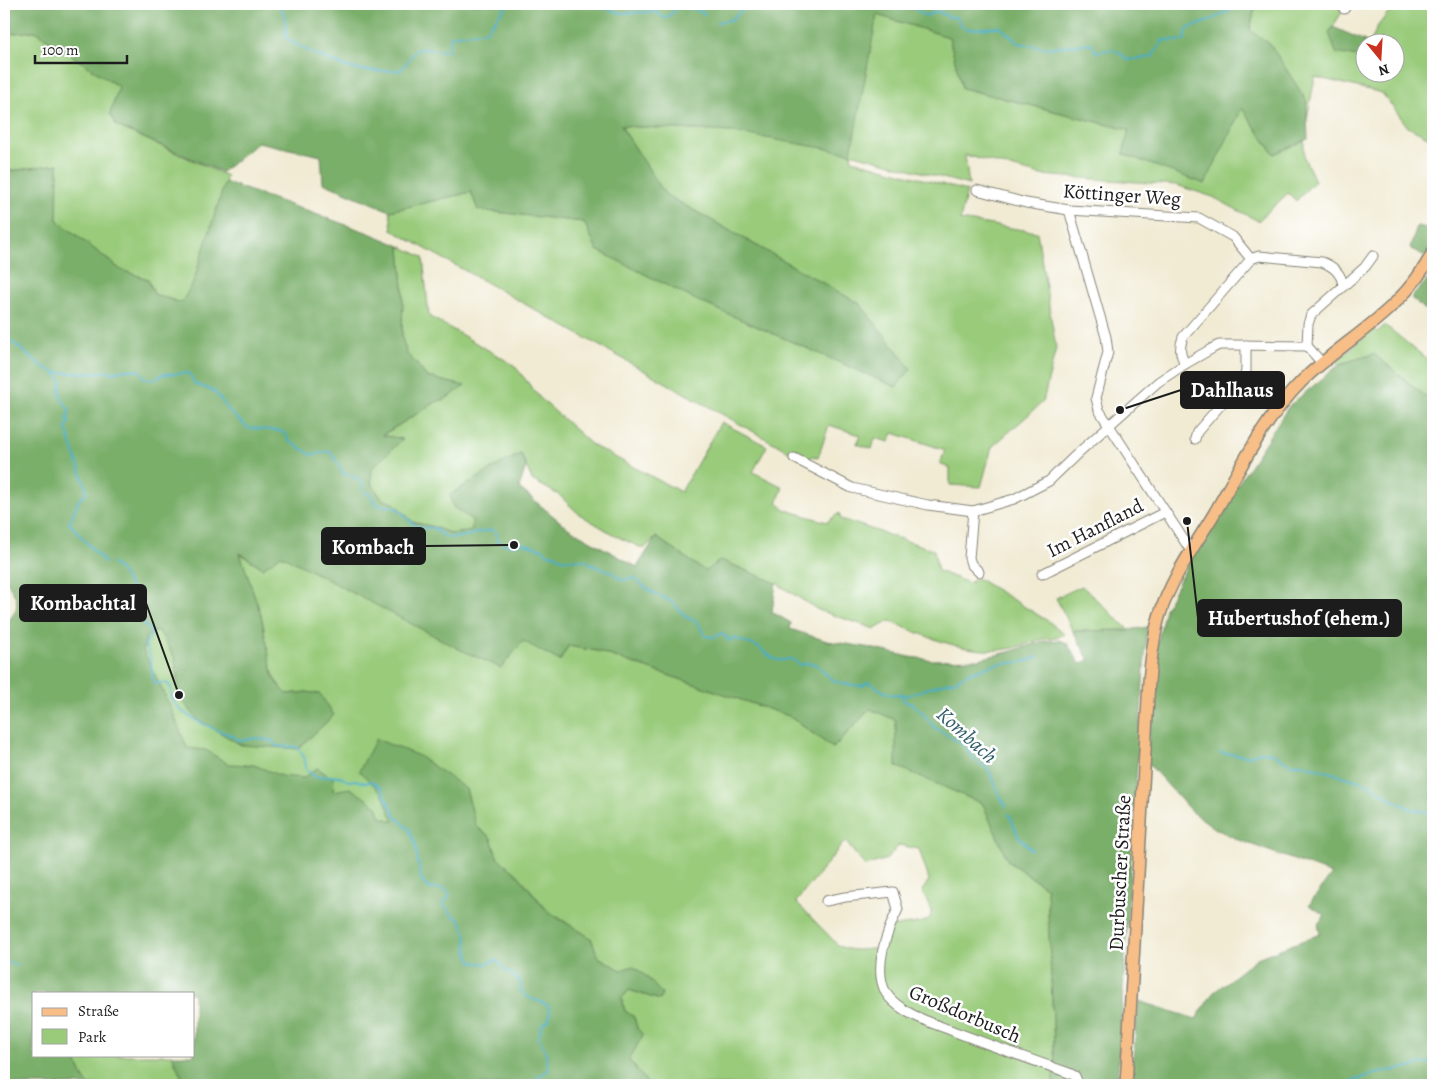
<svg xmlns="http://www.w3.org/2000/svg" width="1437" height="1089" font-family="Alegreya,serif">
  <rect width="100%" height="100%" fill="#fff"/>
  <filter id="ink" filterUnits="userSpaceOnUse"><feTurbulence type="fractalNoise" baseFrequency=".02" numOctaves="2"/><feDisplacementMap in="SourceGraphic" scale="10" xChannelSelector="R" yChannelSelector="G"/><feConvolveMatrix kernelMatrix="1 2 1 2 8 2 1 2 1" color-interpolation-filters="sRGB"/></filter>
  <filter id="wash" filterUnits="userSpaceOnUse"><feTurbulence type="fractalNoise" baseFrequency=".0096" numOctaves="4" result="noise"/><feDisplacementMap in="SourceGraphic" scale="20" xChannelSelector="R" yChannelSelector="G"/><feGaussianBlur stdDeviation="1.12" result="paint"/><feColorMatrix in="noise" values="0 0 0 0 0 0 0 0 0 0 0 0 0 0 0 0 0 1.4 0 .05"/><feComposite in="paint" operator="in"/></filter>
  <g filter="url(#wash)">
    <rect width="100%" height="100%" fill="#f1ebd4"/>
    <g fill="#99cb7a" stroke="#5a744b" fill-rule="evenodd">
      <path d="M1256,4h91l-18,29 33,25 2,-4v18h30v-30h-23l6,-15 18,-23h38v136l-25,-13 -26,-34 -67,-16 -8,42 -1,-19 -56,-70z"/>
      <path d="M877,15l72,22 13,51 167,42 75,54 38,-76 32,46 30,-13v16l11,24 -19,20 -8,-8 -30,28 -45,-24 -37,-12 -135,-10 -76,-20 4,30 -118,-32 1,7 115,31 -7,29 77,12 19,116 -13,54 -51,45 -11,40 -31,-2v-17l-10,-4 5,-14 -52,-17 -4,9 -14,-4 -3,11 -15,-5 3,-9 -31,-10 -11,33 -5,-2 -7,5 -414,-231 -2,-19 81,-19 7,18 106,12 13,28 99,50 200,87 -36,-83 -195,-110 -44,-68 111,6z"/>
      <path d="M35,31l84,56 -9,26 7,13 110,50 -34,108 -11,19 -28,-9 -6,-15 -27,-9 -64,-50 1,-56 -54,8v-138z"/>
      <path d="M400,246l23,11 6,59 85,49 26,33 52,47 89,47 40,-70 46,24 -14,26 30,15 -6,16 9,7 41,12 12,-9 2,6 93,31 4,21 31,12 8,-5 71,43 17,13c-8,5 -18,4 -26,6 -9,3 -18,6 -26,8 -42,9 -86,-11 -123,-27l-15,8 -57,-19 -42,-27 -55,-23 -16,11 -49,-34 -12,12 -28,-13 -37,-22 -20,-19 -27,-15 -11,-26 -19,9 -52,32 3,12 20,13 -1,11 -20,3 -18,-7 -21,-5 -19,-19 -11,-3 -12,-17 1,-15 30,-29 -21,-3 57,-35 6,-1 20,-14 -37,-9 -20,-23 -5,-16 1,-49z"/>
      <path d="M4,305l200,108 31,295 72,-16 -20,2c-22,-20 -19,-52 -26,-79 -6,-21 -15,-41 -22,-62l24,15 18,-13 242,85 37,21 8,-15 29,5 192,65 44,32 37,-39 26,11 1,46 86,38 25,57 39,27 8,180 -3,17h-403l-20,-25 8,-32 -3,-11 -9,-6 -3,-13 7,-8 31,10 2,-6 -64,-37 -7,-19 -43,-27 -30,-36 -21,-18 -6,-19 -15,-12 -10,-37 -53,42 -222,-61zM845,841l20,25 22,-7 12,-14 20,4 10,31 -7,11 10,20 -2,7 -7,4 -33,5 -6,21c-15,0 -32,6 -46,-3l-42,-43z"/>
      <path d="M1385,325l48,39v39l-59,-49 -34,10 -4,-3 38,-32 3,3z"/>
      <path d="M1082,586l47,44 -56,1 -17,-33z"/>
      <path d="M73,1055h99l13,30h-96l-5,-6z"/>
    </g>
    <g fill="#7aaf6a" stroke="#4b6643">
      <path d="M4,4h1221l1,6 13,-6h17l-6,26 20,14 36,56 2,39 -34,15 -32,-46 -37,76 -82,-30 6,-24 -167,-42 -13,-51 -72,-22 -26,138 -119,-21 -111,-6 44,68 195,110 51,65 -15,18 -200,-87 -99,-50 -13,-28 -106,-12 -7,-18 -81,19 -67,-28 -2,-27 -63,-14 -36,30 -105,-46 -7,-12 9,-27 -84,-56 -31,3z"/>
      <path d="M1333,27l34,15h-3v12l-2,4 -26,-5 -7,-20z"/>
      <path d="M58,164l-1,56 64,50 27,9 6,15 27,9 12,-20 32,-101 144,51 31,13 3,43 -1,49 5,16 9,9 11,14 38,9 -21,14 -6,1 -56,34 21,4 -31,29 -1,15 12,17 11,3 19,19 21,5 18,7 20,-3v-11l-19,-13 -3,-12 52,-32 19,-9 5,12 -7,22 49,40 69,39 19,-30 49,34 16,-11 55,23 -4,29 19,11 -1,6 37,12 39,6 44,10 23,3 45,-1 31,-7 31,-10 19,-2 8,3 13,21 9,-4 -16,-29 56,-1 18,-3 -13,181 -17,277h-65l3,-17 -8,-180 -39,-27 -25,-57 -87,-38v-46l-26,-11 -37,39 -44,-32 -192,-65 -29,-5 -8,15 -37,-20 -22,27 -40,-18 -180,-95 -18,13 -23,-15 21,62 12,61 7,11 7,7 20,-2 13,2 14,21 -36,34 -57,-4 -44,-26 -18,-23 -4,-38 -17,-28 -12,7 -3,13 27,56 17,42 19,2 22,14 26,1 27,11 23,2 13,-10 17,11 -1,12 17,-3 27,18 4,11 13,5 -12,-29 -23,-22 17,-32 43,17 47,33 10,37 15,12 6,19 21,18 29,36 44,27 7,19 23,13 12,-4 14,11 15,17 -2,6 -31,-10 -7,8 3,13 9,6 3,11 6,7 -14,25 20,25h-464l-13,-30h22v-62h-160v62h39l11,24 5,6h-85v-460c22,-21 11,-27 0,-50v-403z"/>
      <path d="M1417,226l16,3v29l-9,-2 -14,-8z"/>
      <path d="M1433,271v45l-22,-18 20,-22z"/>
      <path d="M1374,354l59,49v682h-303l9,-84 57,18 17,-26 44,-35 63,-24 -2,-10 7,-9 -16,-10 23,-31 -93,-34 -23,-11 -26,-19 -43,-48 7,-104 11,-49 30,-59 94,-144 51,-42z"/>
    </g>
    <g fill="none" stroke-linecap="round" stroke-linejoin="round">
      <g stroke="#48aec7" stroke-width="2">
        <path d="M280,4l5,14 1,20c10,7 20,12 31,17 9,3 17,8 26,11 19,6 39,6 58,4l15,-20c12,-3 20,1 32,1l3,-15 35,-5 22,-27"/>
        <path d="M591,4l29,9 36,-1 8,6 5,-2 9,-9 17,2 10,5"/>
        <path d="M875,4l24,6 12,-4 14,10 12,-5 12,6h7l6,10 9,2 29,-2 18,16 29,5 44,-5 5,9c14,-3 22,-4 31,8l25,-3 11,-17 21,1 3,-12c18,-6 36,-13 51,-25"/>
        <path d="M717,22l14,-2 12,-11 53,-2 13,-3"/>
        <path d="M4,336c14,8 36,33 51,36 10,2 28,0 39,1 7,0 13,-3 19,0l7,-3h19l6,8 8,2 11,-6 25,-1 6,11 19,7 17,22 17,15 33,3 5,4 3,6 23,14 12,-3h7l12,21 16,6 7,14 5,2 2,5 6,6c25,-2 22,12 39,21 4,2 10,0 15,1 5,2 7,7 13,9 15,3 31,-6 46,-7l5,3 -1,7 11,5h7l7,-2 21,6 5,5h8l6,5 25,1 6,5 19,7 11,8 12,-2 16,13 22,11 15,16 7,2 5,5 6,11 10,1 7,-4 7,8 4,-4c8,5 17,6 25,10 7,4 12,12 20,13 11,2 11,-6 21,5l9,-2 10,2c14,19 22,19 45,21l5,-4c13,6 17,15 34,12l1,7 9,3 9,7 13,16 28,17 14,17 12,8 6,12 4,12 8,13"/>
        <path d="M54,372l8,9c-4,15 -1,18 8,30l-3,6 2,6 -3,5 20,60v6l-7,6 -10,23 36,40"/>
        <path d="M111,563c14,9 14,17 22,28 1,3 4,4 5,6 6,9 7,17 5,27l7,6 1,6 -6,8 5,13 4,26h13l4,4c-4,27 42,41 62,49l7,5 15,-3 18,3 2,5 22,1 7,10 3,13 5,5 4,2 23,-1 9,5 7,-1 11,3 5,-2 10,7 15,29 13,12 6,14 6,37 9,9 14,-1 6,7 -7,9 11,13 6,2 6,15 2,20 4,8 14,2 10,-4 6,6 1,3 9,5 9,9 -1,6c2,3 4,5 6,7 11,8 28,2 23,24l-7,4 -3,11v4l6,10 4,21 -11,7 -5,7 -3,-1 -5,2"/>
        <path d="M903,694l4,2c11,-4 39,-15 48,-15 10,-8 35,-16 48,-18 15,-1 20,1 34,-6"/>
        <path d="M1220,753l29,3 11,-4 13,1 17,11h12l67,20 22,15 20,10 22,4"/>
        <path d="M1009,814l10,23 13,13"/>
        <path d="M4,960l14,6"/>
        <path d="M1343,1085l27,-10 63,-13"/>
      </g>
    </g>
  </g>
  <g filter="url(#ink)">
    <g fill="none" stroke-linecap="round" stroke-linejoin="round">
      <defs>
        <g id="minor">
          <path d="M1344,9l4,-5"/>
          <path d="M977,190l49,13 43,7 130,8 34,19 18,22"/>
          <path d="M1069,210l37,127 2,15 -12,46 3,12 92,141"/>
          <path d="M1307,346l1,-22 3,-9 54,-48 8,-11"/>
          <path d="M1185,364c-5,-10 -6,-16 -2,-27l68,-78 8,-3 63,6c11,4 20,12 21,24"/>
          <path d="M1195,439l2,-7 47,-54 2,-7v-26"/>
          <path d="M794,458l58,30 76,17 45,6 41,-12 35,-18 29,-28 80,-71 27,-18 28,-16 6,-3h14l74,1 15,17"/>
          <path d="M973,511l-4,47 2,6 8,8"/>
          <path d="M1042,574l123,-62"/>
          <path d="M826,901l19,-4 48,-5 5,17c-12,24 -25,60 -12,84 5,8 12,13 20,18 16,10 35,15 52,22 37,14 74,27 111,40l6,3 4,9"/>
        </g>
        <path id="major" d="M1126,1085l23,-404c2,-21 4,-43 10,-64 11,-37 35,-70 55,-103 26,-45 50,-95 88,-133 45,-44 101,-69 131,-129"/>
      </defs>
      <use href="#minor" stroke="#868478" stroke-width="11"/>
      <use href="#major" stroke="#868478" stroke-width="14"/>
      <use href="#minor" stroke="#fff" stroke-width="9"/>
      <use href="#major" stroke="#f7be88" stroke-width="11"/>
    </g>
  </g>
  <g text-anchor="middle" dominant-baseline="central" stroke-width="5" stroke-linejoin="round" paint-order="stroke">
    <g font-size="20" fill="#1c1c1c" stroke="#fff">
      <text transform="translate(1122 195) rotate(4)">Köttinger Weg</text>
      <text transform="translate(1095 528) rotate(-27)">Im Hanfland</text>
      <text transform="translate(1120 873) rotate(-87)">Durbuscher Straße</text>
      <text transform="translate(965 1014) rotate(23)">Großdorbusch</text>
    </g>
    <g font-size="21" font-style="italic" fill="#305e69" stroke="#fff">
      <text transform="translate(967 735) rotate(42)">Kombach</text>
    </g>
  </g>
  <path fill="none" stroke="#1c1c1c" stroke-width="2" d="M1120 410L1181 390M514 545L425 546M179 695L146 603M1187 521L1198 618"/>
  <g fill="#1c1c1c" stroke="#fff" stroke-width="2">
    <circle cx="1120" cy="410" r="5"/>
    <circle cx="514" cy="545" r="5"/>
    <circle cx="179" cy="695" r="5"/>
    <circle cx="1187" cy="521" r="5"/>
  </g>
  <g fill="#1c1c1c" stroke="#1c1c1c" stroke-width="2">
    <rect x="1181" y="372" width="103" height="36" rx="5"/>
    <rect x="322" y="528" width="103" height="36" rx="5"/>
    <rect x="20" y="585" width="126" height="36" rx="5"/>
    <rect x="1198" y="600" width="203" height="36" rx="5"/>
  </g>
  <g font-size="21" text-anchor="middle" font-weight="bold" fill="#fff">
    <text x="1232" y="397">Dahlhaus</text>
    <text x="373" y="554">Kombach</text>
    <text x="83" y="610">Kombachtal</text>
    <text x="1299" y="625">Hubertushof (ehem.)</text>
  </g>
  <rect width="1437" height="1089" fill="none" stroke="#fff" stroke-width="20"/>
  <rect x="32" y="992" width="162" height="65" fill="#ffffff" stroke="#a4a4a4"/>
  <rect x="42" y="1008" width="25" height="8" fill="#f7be88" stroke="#a4a4a4"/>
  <text x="78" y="1016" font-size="15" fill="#1c1c1c">Straße</text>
  <rect x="42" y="1029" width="25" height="15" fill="#99cb7a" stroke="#a4a4a4"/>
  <text x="78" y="1042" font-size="15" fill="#1c1c1c">Park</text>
  <g transform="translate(1380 58) rotate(162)"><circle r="24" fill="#ffffff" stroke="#a4a4a4"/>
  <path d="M0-4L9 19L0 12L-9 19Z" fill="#c8321e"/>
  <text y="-8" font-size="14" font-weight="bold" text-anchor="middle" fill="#1c1c1c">N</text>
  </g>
  <path d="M35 55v8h92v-8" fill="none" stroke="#1c1c1c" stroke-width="2.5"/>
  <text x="42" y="55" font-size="15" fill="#1c1c1c" stroke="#ffffff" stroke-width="4" paint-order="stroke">100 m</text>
</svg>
